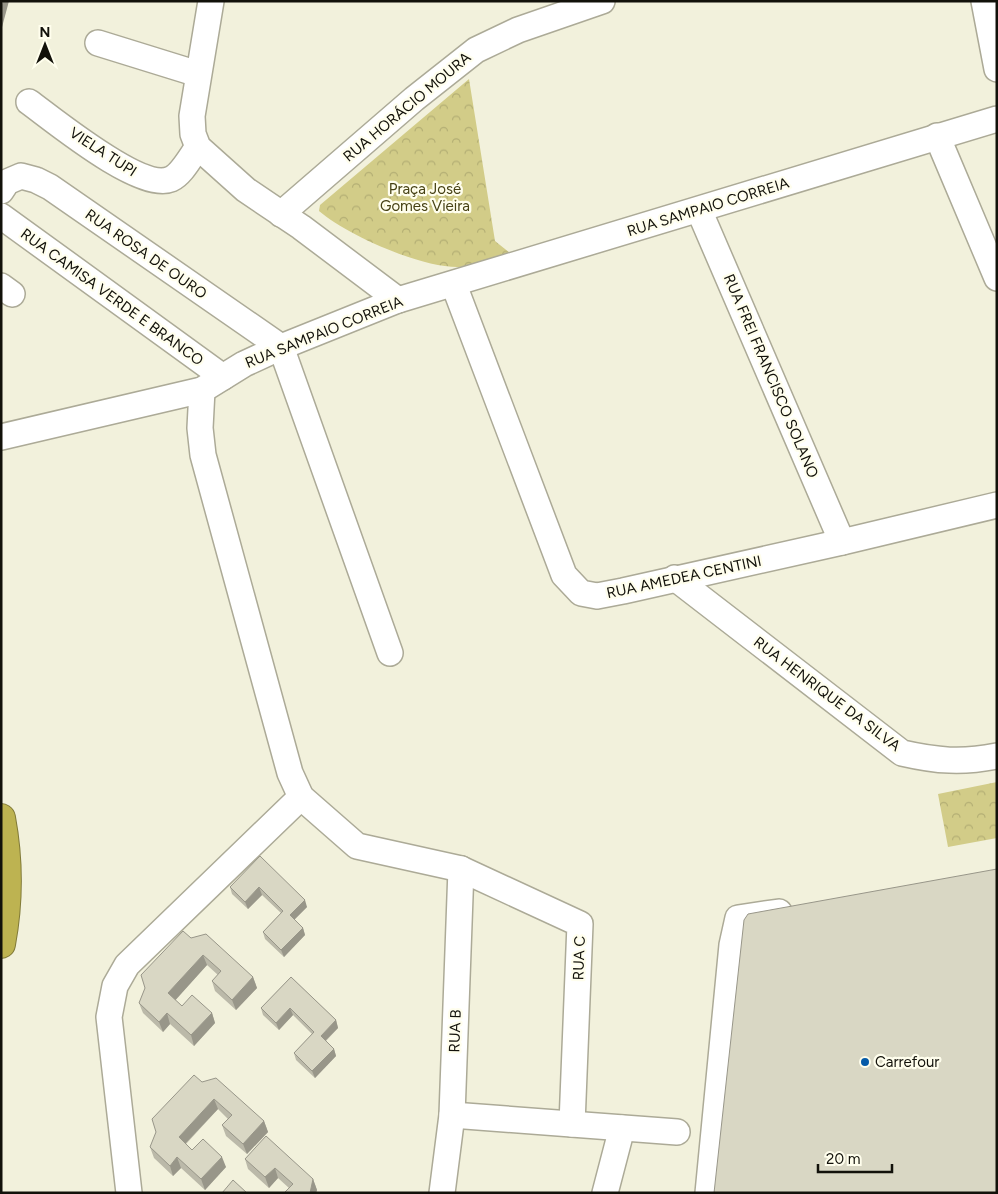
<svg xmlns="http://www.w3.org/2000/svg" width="998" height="1194" font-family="Figtree,sans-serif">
  <defs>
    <pattern id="park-crowns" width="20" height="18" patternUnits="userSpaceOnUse" patternTransform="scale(1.25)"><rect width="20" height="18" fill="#d2cc88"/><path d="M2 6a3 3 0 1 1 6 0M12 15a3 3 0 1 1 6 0" fill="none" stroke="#b3ae74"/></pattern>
  </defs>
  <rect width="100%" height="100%" fill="#f2f1dc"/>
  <g fill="url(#park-crowns)">
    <path d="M469,79l26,162 15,12c-16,5 -34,13 -51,14 -38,1 -112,-32 -140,-56l1,-6z"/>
    <path d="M997,782v56l-49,9 -10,-53z"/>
  </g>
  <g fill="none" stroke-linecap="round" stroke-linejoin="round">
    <defs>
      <g id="minor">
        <path d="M211,1l-19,115 1,18 5,13 48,43 55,37 97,73"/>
        <path d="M984,1l13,68"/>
        <path d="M98,43l100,31"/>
        <path d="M29,102c26,19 112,90 142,77 11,-5 20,-23 27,-32"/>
        <path d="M937,136l60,142"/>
        <path d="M1,191l6,-9 14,-6 15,4 14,7 231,160 109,306"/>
        <path d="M699,210l143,332"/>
        <path d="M281,214l133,-115 62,-49 42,-20 84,-29"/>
        <path d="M1,216l222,161"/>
        <path d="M454,285l110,290 17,18 16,3 26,-5 219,-49 155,-37"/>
        <path d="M1,286l11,8"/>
        <path d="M202,390l-2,38 3,27 87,318 11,24 56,49 104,23 119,55 -8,200"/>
        <path d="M1,437l201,-47 42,-26 37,-17 117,-47 599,-181"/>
        <path d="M675,578l227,175c35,8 60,10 95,3"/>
        <path d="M452,1115l225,17"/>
        <path d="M129,1193l-20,-176 6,-31 12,-21 174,-168"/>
        <path d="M442,1193l10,-78 9,-246"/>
        <path d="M605,1193l17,-65"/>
        <path d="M708,1193l24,-248 6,-27 41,-6"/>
      </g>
      <path id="highway" d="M1,818c8,43 8,83 0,126"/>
    </defs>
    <use href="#minor" stroke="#acaa97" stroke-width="28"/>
    <use href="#highway" stroke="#817a38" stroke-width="30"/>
    <use href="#minor" stroke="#fff" stroke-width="25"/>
    <use href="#highway" stroke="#bdb351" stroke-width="28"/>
  </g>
  <g fill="#bbb9a9">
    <path d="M260,856l47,51 -13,13 9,8 2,7 -21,22 -19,-18 -2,-7 18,-19 -19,-18 -14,14 -16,-15 -2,-7z"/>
    <path d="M191,938l62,39 4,11 -21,22 -21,-19 -3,-10 6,-6 -11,-10 -32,35 7,6 30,7 3,10 -21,23 -24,-22 -7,8 -20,-19 -4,-10z"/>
    <path d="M291,977l45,43 2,8 -12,13 8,8 2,7 -21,22 -19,-18 -2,-7 18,-19 -19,-19 -14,15 -16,-15 -2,-7z"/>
    <path d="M202,1082l62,39 4,11 -21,22 -21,-18 -4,-11 6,-6 -10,-10 -32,35 6,6 34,17 -21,23 -24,-22 -8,8 -19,-18 -4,-11z"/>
    <path d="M245,1159l68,20 4,11 -1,3h-32l5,-5 -11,-10 -9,10 -21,-19z"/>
  </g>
  <g fill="#989689">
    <path d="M3,1h6l-8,30v-24z"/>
    <path d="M259,887l3,8 -14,14 -3,-7z"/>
    <path d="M305,900l2,7 -15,15 -2,-7z"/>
    <path d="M303,928l2,7 -21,22 -3,-7z"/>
    <path d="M203,955l4,10 -35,39 -4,-11z"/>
    <path d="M253,977l4,11 -21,22 -4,-10z"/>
    <path d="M290,1008l3,7 -14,15 -3,-7z"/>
    <path d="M167,1013l3,11 -7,8 -4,-10z"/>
    <path d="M212,1013l3,10 -21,23 -3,-11z"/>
    <path d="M336,1020l2,8 -15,15 -2,-7z"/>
    <path d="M334,1049l2,7 -21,22 -3,-7z"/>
    <path d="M214,1099l4,10 -36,38 -3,-10z"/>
    <path d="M264,1121l4,11 -21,22 -4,-10z"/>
    <path d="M177,1157l4,11 -8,8 -3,-10z"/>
    <path d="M222,1157l4,10 -21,23 -4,-11z"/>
    <path d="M275,1168l3,10 -9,10 -4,-11z"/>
    <path d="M313,1179l4,11 -1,3h-6z"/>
  </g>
  <g fill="#d9d7c4" stroke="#989689">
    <path d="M260,856l45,44 -15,15 13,13 -22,22 -18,-18 20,-21 -24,-24 -14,15 -15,-15z"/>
    <path d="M997,869v324h-283l30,-273 4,-6z"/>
    <path d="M183,931l8,7 15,-4 47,43 -21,23 -20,-19 9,-10 -18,-16 -35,38 14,13 10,-11 20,18 -21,22 -24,-22 -8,9 -20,-19 6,-15 -4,-13z"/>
    <path d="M291,977l45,43 -15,16 13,13 -22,22 -18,-18 20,-21 -24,-24 -14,15 -15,-15z"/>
    <path d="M194,1075l8,7 14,-4 48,43 -21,23 -21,-19 10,-10 -18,-16 -35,38 13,13 11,-11 19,18 -21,22 -24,-22 -7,9 -20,-19 6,-15 -4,-13z"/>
    <path d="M266,1136l47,43 -3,14h-26l9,-9 -18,-16 -10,9 -20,-18z"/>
    <path d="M233,1180l14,13h-25z"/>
  </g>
  <circle fill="#055aa8" stroke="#fffeed" stroke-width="2" cx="865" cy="1062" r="5"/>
  <g text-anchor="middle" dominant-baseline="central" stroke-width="4.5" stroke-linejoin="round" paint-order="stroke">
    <g font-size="15" fill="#12110a" stroke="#fffeed">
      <text transform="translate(407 107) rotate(-40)">RUA HORÁCIO MOURA</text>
      <text transform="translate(103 152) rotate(33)">VIELA TUPI</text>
      <text transform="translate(708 207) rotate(-17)">RUA SAMPAIO CORREIA</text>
      <text transform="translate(146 254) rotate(35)">RUA ROSA DE OURO</text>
      <text transform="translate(112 297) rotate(36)">RUA CAMISA VERDE E BRANCO</text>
      <text transform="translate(324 332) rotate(-22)">RUA SAMPAIO CORREIA</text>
      <text transform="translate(771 376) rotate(67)">RUA FREI FRANCISCO SOLANO</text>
      <text transform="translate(684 577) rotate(-12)">RUA AMEDEA CENTINI</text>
      <text transform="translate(827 694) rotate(37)">RUA HENRIQUE DA SILVA</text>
      <text transform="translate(579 958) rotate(-88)">RUA C</text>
      <text transform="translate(455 1031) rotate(-88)">RUA B</text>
    </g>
    <g font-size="15" fill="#464114" stroke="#fffeed">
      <text x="425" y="189">Praça José<tspan x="425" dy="17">Gomes Vieira</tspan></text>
    </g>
    <g font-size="15" fill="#12110a" stroke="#fffeed" text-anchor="start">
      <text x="875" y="1062">Carrefour</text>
    </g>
  </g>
  <rect width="998" height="1194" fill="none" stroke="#12110a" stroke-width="5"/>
  <g transform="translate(45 45)" stroke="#fffeed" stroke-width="4" paint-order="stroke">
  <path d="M0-4L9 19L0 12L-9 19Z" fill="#12110a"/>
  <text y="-8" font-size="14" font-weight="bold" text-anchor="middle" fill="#12110a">N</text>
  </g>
  <path d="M818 1164v8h74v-8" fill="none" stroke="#12110a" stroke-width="2.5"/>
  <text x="826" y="1164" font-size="15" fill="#12110a" stroke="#fffeed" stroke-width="4" paint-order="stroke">20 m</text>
</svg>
